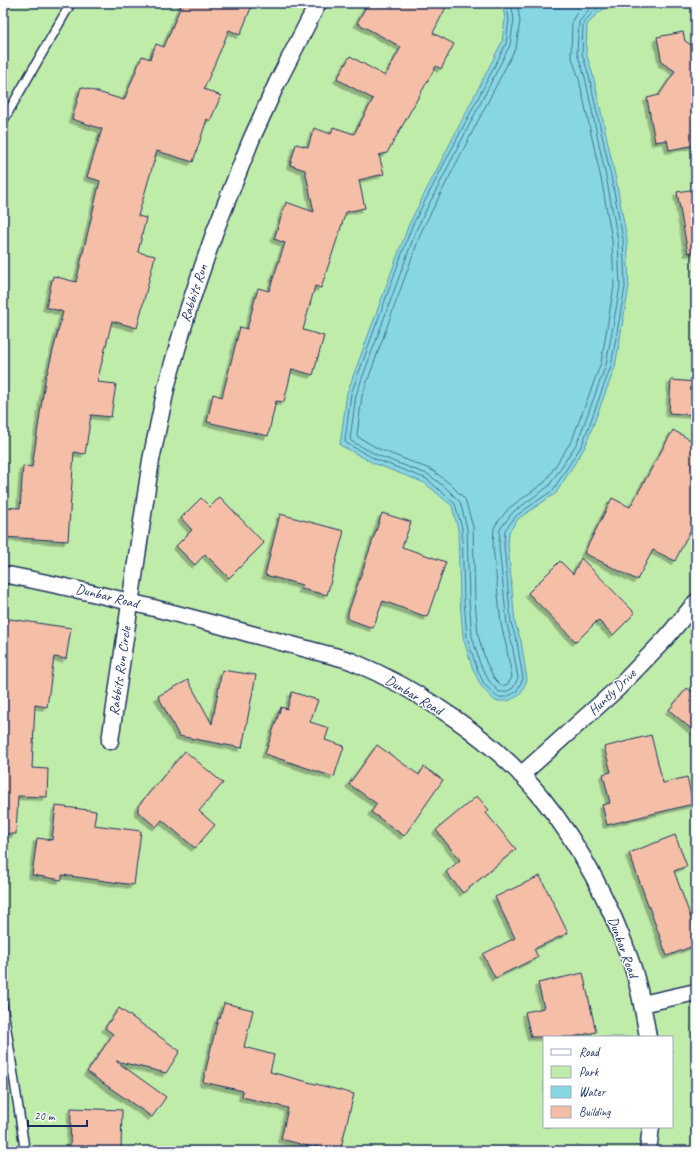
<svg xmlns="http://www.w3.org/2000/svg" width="699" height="1154" font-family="Caveat,sans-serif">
  <defs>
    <filter id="shadow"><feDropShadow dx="-3.5" dy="3.5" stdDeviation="0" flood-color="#0004"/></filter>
  </defs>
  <rect width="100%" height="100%" fill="#fcece5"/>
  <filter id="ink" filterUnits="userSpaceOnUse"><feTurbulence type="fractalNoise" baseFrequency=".025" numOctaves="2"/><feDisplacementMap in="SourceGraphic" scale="8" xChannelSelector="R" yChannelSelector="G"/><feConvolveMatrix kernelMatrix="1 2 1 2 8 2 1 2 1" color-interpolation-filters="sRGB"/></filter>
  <g filter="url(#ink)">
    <path fill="#c0ecaa" stroke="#6e8e84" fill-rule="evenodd" d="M3,3h693v1148h-693zM544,1037h128v90h-128z"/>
    <path fill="#87d7e2" stroke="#5c94ad" d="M502,3h109l-4,4 -9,6 -11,12 -1,28 7,22 23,105 11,59 2,48 -14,80 -30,80 -29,46 -37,25 -10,14 -1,13 7,78 6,18 6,39 -7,15 -12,6h-13l-14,-15 -9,-19 -9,-30 -3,-36 -2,-72 -6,-23 -27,-23 -52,-20 -33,-18 7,-52 62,-169 93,-182 3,-23z"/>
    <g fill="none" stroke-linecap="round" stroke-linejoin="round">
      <g stroke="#467293" stroke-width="1">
        <path d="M506,3l3,16 -3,25 -94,182 -61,168 -6,47 1,2 29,16 52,20 28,25 7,24 2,73 3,36 9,29 8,18 13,13h10l9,-5 7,-13 -6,-37 -6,-19 -7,-78 1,-15 12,-15 36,-25 29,-45 29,-79 14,-79 -2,-48 -11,-58 -23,-105 -7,-23 1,-30 12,-13 11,-7"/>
        <path d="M511,3l3,16 -4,26 -93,183 -61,167 -6,44 1,2 26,14 52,20 16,12 15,15 7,26 2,72 3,36 8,28 9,17 10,11h7l7,-4 5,-10 -6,-34 -5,-20 -8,-78 1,-17 13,-17 36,-26 28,-43 29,-78 14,-78 -2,-47 -11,-58 -22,-105 -8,-24 2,-31 12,-15 6,-4"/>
        <path d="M517,3l3,18 -4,26 -94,183 -60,166 -5,39 1,2 21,12 53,21 17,13 16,16 8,28 2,73 3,35 8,27 8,16 8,8 6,-2 4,-7 -6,-32 -5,-21 -8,-78 1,-18 3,-5 12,-15 36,-26 27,-42 29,-77 13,-77 -2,-46 -10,-57 -23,-104 -8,-24 1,-34 4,-7 11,-11"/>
      </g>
    </g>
    <g fill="#f5bfa7" stroke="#1b2f5e" filter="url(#shadow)">
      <path d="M182,3h71l-13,32 -11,-5 -25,59 17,7 -11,25 -3,-2 -14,43 -36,-11 -19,65 8,2 -8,34 17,4 -18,72 -25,-7 -15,61 19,2 -5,33 -20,-2 -6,39 -11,-2 -6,89 -65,-4v-30l17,1 3,-42 9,1 14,-93h1l16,-62 -17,-5 7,-31 23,6 24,-101 -13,-4 15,-48 -30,-10 9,-32 43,13 18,-44 8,3 6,-15 8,3z"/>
      <path d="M368,3h80l-15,30 21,11 -13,25 -5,-3 -49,87 -8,2 5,19 -25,6 6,28 -19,4 -25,76 -6,-2 -12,44 21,6 -11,39 -21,-6 -8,33 -8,-1 -8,35 -61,-14 6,-28 9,3 18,-70 7,2 11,-41 11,3 16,-48 -11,-4 12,-37 28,10 -9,-42 -15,-5 6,-21 12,3 6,-19 17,6 2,-7 21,7 19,-35 -36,-20 13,-23 35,20 16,-29 -44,-24z"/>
      <path d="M683,32l2,9 11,7v97l-27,5 -2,-10 -12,2 -8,-44 12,-3 16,-24 -13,-8 -5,-26z"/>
      <path d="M696,189v63l-8,1 -11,-61z"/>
      <path d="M671,380l25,2v33l-27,-2z"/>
      <path d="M673,430l23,13v76l-21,42 -22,-11 -16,30 -53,-27 28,-55 18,9z"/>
      <path d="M220,497l44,46 -35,35 -24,-24 -10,11 -19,-19 16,-16 -11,-12 20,-20 9,9z"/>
      <path d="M382,513l29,9 -9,25 44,15 -19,55 -44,-16 -10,27 -25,-9v-6z"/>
      <path d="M280,514l64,17 -17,64 -26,-6 1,-4 -37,-10z"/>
      <path d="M581,558l54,55 -22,22 -15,-15 -22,22 -48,-49 32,-32 13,13z"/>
      <path d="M3,618l68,10 -5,31 -12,-2 -7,50 -12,-2 -3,63 16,1 -1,28 -29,-1 -2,38h-13z"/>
      <path d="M222,670l34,5 -14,73 -63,-12 -21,-40 30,-16 24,44z"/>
      <path d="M687,688l9,7v38l-27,-23z"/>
      <path d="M292,692l26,8 -8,22 19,6 -4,12 19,6 -10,31 -69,-23 16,-47 6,2z"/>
      <path d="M651,735l12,48 24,-6 6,27 -86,21 -5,-20 8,-2 -7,-29 8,-2 -7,-25z"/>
      <path d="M377,745l42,30 5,-8 19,13 -39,56 -33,-24 6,-8 -28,-20z"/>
      <path d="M185,751l38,32 -24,28 16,14 -20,23 -33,-28 -6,7 -18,-15v-6z"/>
      <path d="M477,796l12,14 -3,3 30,36 -53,44 -17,-21 14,-12 -24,-30z"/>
      <path d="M56,806l40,5 -2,14 47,6 -7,54 -72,-10v5l-30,-5 5,-37 15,2z"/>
      <path d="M675,835l12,31 -13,5 18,50 4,-1v25l-29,11 -38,-103z"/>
      <path d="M540,876l28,57 -34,16 4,8 -43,21 -12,-24 32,-16 -20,-41z"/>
      <path d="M583,973l13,59 -24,5h-41l-6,-25 19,-4 -6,-25z"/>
      <path d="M224,1003l29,7 -9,37 30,8 -4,17 84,22 -14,57h-8l-17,-5v2l-34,-9 7,-31 -46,-11 1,-6 -40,-9 15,-64h2z"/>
      <path d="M119,1008l61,43 -14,22 -50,-12 50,36 -14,20 -65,-45 26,-38 -8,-6z"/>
      <path d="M71,1108l51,2 -1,41h-51z"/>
    </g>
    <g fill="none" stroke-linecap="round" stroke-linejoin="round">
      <defs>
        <g id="lane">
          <path d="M3,121l68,-118"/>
          <path d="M3,1006l22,145"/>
        </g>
        <g id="street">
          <path d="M3,574c83,16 166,37 248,60 22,6 44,12 67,18 11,3 22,5 33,9 68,28 145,80 191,137 39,48 70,109 90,167 8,24 12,48 16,72"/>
          <path d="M110,741l41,-281 16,-76 22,-77 26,-76 36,-91 26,-57 41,-80"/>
          <path d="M521,775l97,-87 48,-50 30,-36"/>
          <path d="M642,1004l54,-12"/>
          <path d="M648,1151l3,-24"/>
        </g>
      </defs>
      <use href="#lane" stroke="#1b2f5e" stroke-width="11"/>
      <use href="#street" stroke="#1b2f5e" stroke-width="19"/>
      <use href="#lane" stroke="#fff" stroke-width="8"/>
      <use href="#street" stroke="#fff" stroke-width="16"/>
    </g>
  </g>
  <g text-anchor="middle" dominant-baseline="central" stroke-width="3" stroke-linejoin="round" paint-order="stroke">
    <g font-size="14" fill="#1b2f5e" stroke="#fff">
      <text transform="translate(194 293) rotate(-72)">Rabbits Run</text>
      <text transform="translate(107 596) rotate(14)">Dunbar Road</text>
      <text transform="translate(120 671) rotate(-82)">Rabbits Run Circle</text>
      <text transform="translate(612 692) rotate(-44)">Huntly Drive</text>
      <text transform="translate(414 695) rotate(31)">Dunbar Road</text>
      <text transform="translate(623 947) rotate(70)">Dunbar Road</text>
    </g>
  </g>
  <rect width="699" height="1154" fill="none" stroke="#fff" stroke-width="16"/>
  <rect x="8" y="8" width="683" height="1138" fill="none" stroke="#1b2f5e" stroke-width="1.5" filter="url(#ink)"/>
  <rect x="543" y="1036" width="130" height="92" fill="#ffffff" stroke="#a4acbf"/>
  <rect x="551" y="1049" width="20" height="6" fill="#ffffff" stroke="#a4acbf"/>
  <text x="579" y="1056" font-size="12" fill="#1b2f5e">Road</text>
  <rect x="551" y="1066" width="20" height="12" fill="#c0ecaa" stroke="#a4acbf"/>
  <text x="579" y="1076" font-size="12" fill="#1b2f5e">Park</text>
  <rect x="551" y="1086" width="20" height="12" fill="#87d7e2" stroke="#a4acbf"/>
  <text x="579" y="1096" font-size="12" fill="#1b2f5e">Water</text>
  <rect x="551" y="1106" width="20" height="12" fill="#f5bfa7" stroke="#a4acbf"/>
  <text x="579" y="1116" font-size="12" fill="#1b2f5e">Building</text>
  <path d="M28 1120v6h59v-6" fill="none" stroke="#1b2f5e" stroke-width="2"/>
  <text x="34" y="1120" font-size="12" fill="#1b2f5e" stroke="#ffffff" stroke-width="3" paint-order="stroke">20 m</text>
</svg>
